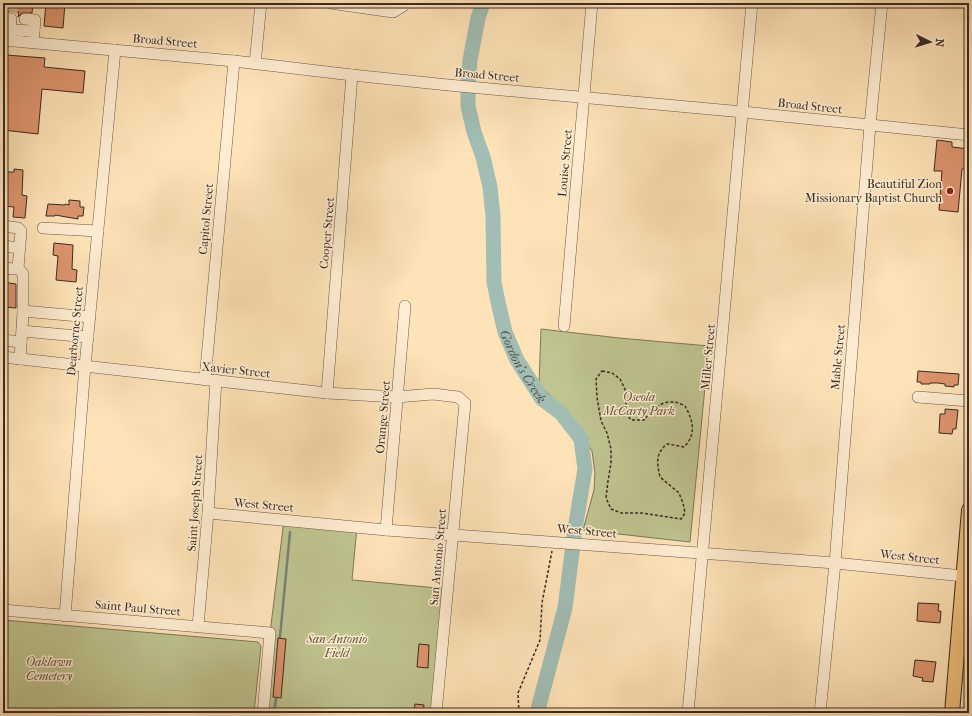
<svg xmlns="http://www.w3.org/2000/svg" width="972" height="716" font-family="'IM FELL French Canon',serif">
  <rect width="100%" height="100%" fill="#ffe3b8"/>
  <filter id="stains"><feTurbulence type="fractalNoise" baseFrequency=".005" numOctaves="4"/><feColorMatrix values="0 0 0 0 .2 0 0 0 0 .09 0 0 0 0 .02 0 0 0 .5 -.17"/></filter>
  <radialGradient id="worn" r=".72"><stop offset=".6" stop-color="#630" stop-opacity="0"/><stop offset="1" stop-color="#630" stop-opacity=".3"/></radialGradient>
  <g fill="#bfc490" stroke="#7c775a">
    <path d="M541,329l78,9 90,8 -19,196 -107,-12 11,-40 1,-17 -3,-22 -7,-10 -4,-10 -7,-12 -11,-12 -8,-6 -16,-17z"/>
    <path d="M284,520l73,7 -5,53 96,9 -12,124h-173l7,-80z"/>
    <path d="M3,620l255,22 3,4 -7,67h-251z"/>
  </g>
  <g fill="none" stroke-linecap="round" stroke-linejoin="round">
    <g stroke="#77827a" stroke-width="2.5">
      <path d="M280,637l10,-105"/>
      <path d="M274,713l2,-14"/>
    </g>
    <path stroke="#a1bdb4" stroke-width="15" id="s1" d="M483,3l-5,15 -8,42 -2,23v23l6,26 9,25 7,30 3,29 1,66 4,20 7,30 12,28 25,39 19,14 20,26 4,30 -10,60 -10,79 -28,105"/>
  </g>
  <g fill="#de956f" stroke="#392a23">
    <path d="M4,3h29l-1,10h-10l-4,4 1,-5 -16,-1z"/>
    <path d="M46,3h19l-2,25 -19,-2z"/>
    <path d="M6,55l39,3 -1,9 41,4 -2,22 -41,-4 -4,45 -35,-4v-46z"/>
    <path d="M937,140l15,2v5l17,2v20h-7l-4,43 -19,-2 3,-39h-8z"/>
    <path d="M14,169l9,1 -1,25 5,1 -2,22 -12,-1 1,-10 -11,-1v-33h1v-1h10z"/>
    <path d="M69,200l11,1v6h4l-1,9h-5v3l-23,-4v1h-9l2,-12 17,1v-1l4,1z"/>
    <path d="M54,243l19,2 -1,24 5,1 -1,12 -20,-2 2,-24 -5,-1z"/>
    <path d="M3,282l13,2v24l-13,-1z"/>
    <path d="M918,371l41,3 -1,11h-4v2l-9,-1v-2l-7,-1h-8v1h-9v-2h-4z"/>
    <path d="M945,409l13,1 -2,19h-3l-1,5 -13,-1 1,-19h5z"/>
    <path d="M918,603l21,1 -1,7h3l-1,12 -23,-2z"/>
    <path d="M278,638l8,1 -5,59 -8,-1z"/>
    <path d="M419,644l10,1 -1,23 -11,-1z"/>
    <path d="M915,660l21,2 -3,20 -11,-1 1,-3 -10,-2z"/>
    <path d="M415,704l9,1 -1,8h-9z"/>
  </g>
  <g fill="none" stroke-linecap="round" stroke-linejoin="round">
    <path stroke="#d7be9a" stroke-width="11" stroke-dasharray="11 5.5" stroke-linecap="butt" d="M12,12l1,-9"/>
    <defs>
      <g id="minor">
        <path d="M330,3l63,9 10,-6 1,-3"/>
        <path d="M3,18l8,1 -1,17"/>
        <path d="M25,19l10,1 -1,11"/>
        <path d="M10,30l24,1 -1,11"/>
        <path d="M3,40l231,21 118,14 96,10 295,27 226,23"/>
        <path d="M255,64l6,-61"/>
        <path d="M3,226l15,2 3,3 -3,37 -4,1 -11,-1"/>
        <path d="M43,228l55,3"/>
        <path d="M3,246l17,2"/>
        <path d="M18,268l5,6v39l-3,46"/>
        <path d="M23,311l67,6"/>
        <path d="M564,326l28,-323"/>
        <path d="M22,331l66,6"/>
        <path d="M3,340l18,2"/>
        <path d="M3,357l324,36 70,4 36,-3 25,3 7,6 -29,310"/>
        <path d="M205,380l29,-319"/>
        <path d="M327,393l25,-318"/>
        <path d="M918,397l51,4"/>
        <path d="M208,513l178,17 449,33 128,13"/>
        <path d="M386,530l19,-224"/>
        <path d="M3,610l267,23 -7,80"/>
        <path d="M65,616l20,-250 30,-316"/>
        <path d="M198,626l10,-113 8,-133"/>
        <path d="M688,713l64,-710"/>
        <path d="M820,713l15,-150 35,-438 12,-122"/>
      </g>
      <path id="major" d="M952,713l17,-203"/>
    </defs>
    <use href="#minor" stroke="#6a5848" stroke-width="12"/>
    <use href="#major" stroke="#392a23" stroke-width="16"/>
    <g stroke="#392a23" stroke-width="1.5" stroke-dasharray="3 2" stroke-linecap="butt">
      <path d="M602,371l10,2 8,6 5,10 1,13v11l5,7h13c7,-9 16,-19 29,-18 4,0 8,2 12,4 8,14 12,28 -1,41l-10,-2 -7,-1c-12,10 -10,19 -7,33l19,16 4,10 2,10 -4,6 -40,-6h-20l-10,-4 -5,-11 2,-17 3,-18v-14l-4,-16 -6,-12 -4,-24 -1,-18z"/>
      <path d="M519,713l-1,-20 22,-53 2,-37 10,-52"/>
    </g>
    <use href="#minor" stroke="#ffedd1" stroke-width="11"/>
    <use href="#major" stroke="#f0c27c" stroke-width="14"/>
  </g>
  <circle fill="#8f2418" stroke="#ffedd1" stroke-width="1.5" cx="950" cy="191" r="4"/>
  <g text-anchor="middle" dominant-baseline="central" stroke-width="3" stroke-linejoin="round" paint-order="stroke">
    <g font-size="12" fill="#392a23" stroke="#ffedd1">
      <text transform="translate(165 41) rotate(5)">Broad Street</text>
      <text transform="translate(487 75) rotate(5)">Broad Street</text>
      <text transform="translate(810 106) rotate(6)">Broad Street</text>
      <text transform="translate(565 163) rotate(-85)">Louise Street</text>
      <text transform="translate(206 219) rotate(-85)">Capitol Street</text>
      <text transform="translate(327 233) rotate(-85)">Cooper Street</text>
      <text transform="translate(75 331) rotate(-85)">Dearborne Street</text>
      <text transform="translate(708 357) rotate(-85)">Miller Street</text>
      <text transform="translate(838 357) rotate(-85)">Mable Street</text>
      <text transform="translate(236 370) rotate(6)">Xavier Street</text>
      <text transform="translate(383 417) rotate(-85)">Orange Street</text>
      <text transform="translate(195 503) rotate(-86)">Saint Joseph Street</text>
      <text transform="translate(264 505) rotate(5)">West Street</text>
      <text transform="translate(587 531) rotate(5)">West Street</text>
      <text transform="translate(438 557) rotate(-85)">San Antonio Street</text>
      <text transform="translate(910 557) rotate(6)">West Street</text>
      <text transform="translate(138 608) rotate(5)">Saint Paul Street</text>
    </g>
    <g font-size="12" fill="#392a23" stroke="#ffedd1" text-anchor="end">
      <text x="942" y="184">Beautiful Zion<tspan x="942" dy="14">Missionary Baptist Church</tspan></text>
    </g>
    <g font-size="12" font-style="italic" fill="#5a503e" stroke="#ffedd1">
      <text x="639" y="397">Oseola<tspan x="639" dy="14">McCarty Park</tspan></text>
      <text x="337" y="639">San Antonio<tspan x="337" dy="14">Field</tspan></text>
      <text x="49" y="662">Oaklawn<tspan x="49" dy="14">Cemetery</tspan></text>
    </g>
    <g font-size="13" font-style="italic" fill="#534f47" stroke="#ffedd1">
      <text stroke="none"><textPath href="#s1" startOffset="374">Gordon's Creek</textPath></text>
    </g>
  </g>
  <rect width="972" height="716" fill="none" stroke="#ffe3b8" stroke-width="16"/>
  <rect x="4" y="4" width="964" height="708" fill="none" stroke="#392a23" stroke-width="2"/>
  <rect x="8" y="8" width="956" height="700" fill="none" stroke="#392a23"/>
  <g transform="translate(930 42) rotate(95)" stroke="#ffedd1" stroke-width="3" paint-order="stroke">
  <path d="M0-3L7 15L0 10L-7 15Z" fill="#392a23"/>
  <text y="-6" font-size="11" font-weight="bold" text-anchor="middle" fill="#392a23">N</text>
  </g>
  <rect width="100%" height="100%" filter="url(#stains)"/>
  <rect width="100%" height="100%" fill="url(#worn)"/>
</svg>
